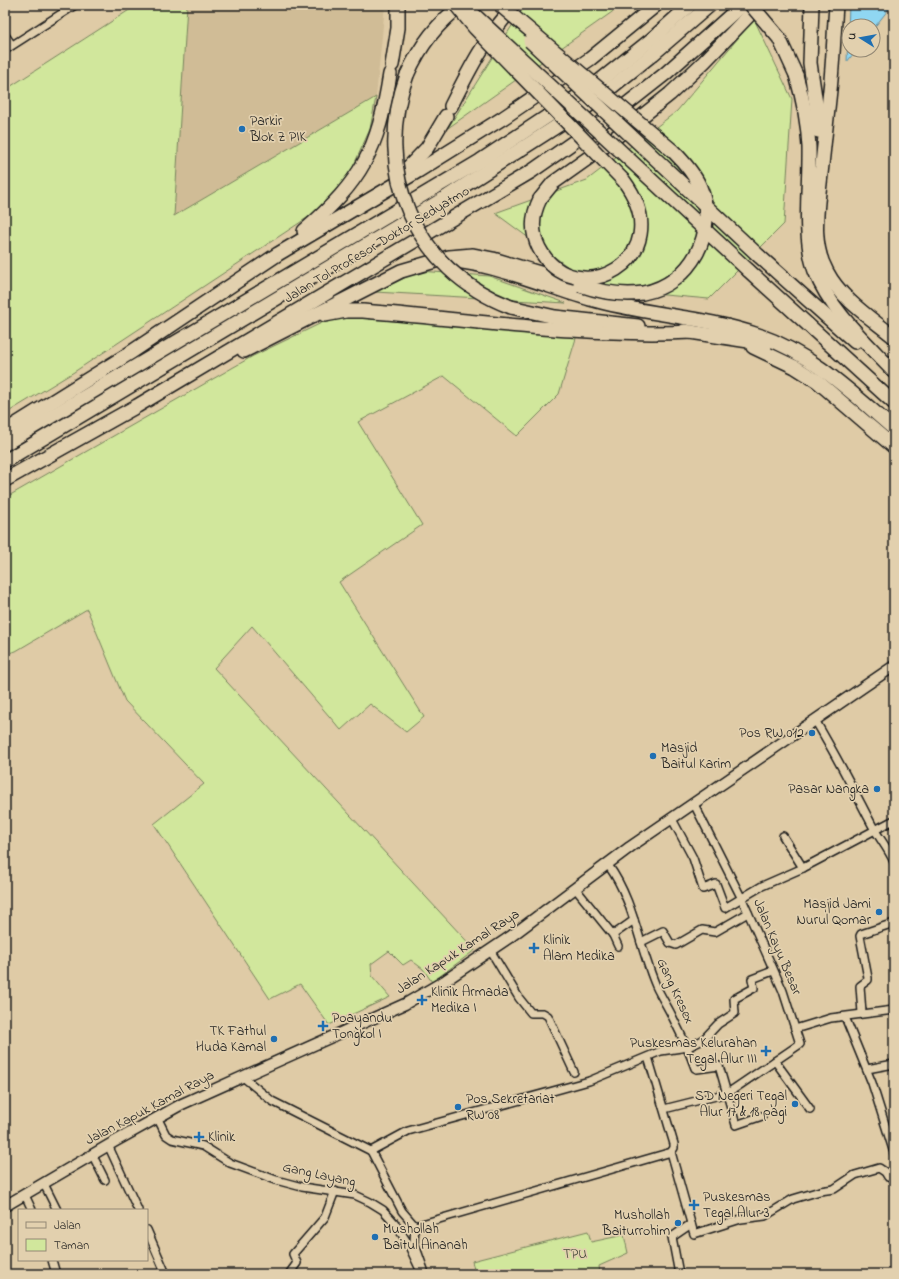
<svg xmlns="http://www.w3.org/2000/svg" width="899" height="1279" font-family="'Indie Flower',sans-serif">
  <rect width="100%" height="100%" fill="#dfcba6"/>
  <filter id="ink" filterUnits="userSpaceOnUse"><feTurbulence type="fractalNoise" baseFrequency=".025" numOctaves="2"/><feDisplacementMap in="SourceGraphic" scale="8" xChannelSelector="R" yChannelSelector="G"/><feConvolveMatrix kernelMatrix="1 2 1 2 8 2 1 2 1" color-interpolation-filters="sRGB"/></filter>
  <g filter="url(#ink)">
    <path fill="#d0bc96" d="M187,5h198l-9,92 -202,119z"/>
    <g fill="#d1e79c" stroke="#76825c">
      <path d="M137,5h50l-13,211 202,-119 -6,32 -17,38 -28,39 -251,166 -69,42v-324z"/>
      <path d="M525,5h97l-174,123z"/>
      <path d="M754,19l38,80 -8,125 -75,75 -111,-10 -103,-76 92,-33 90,-69z"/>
      <path d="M419,271l70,5 77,27 -191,-11z"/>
      <path d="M336,316l241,19 -18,59 -42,42 -73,-60 -86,46 64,103 -83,57 85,135 -18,15 -36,-28 -29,26 -89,-104 -38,42 261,282 -43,32 -9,-13 -12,-9 -8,5 -14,-14 -18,13 1,12 18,21 -61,28 -29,-41 -30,15 -116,-175 50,-40 -79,-83 -38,-92 -71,42 -11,3v-156l248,-142z"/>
      <path d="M588,1231l3,11 33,-7 4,18 -29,13 1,8h-125l-3,-13z"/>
    </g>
    <path fill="#90d7f2" stroke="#628c9c" d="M849,5h43l-19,24v-3h-24v24h7l-9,12z"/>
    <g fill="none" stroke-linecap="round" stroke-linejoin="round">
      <defs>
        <g id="minor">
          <path d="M5,35l7,10"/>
          <path d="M5,50l70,-45"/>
          <path d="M815,720c20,34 38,68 56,103 7,14 17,25 23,39"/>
          <path d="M672,819l21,39 10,31 13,-5 9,24 37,-22 41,-18 91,-48"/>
          <path d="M783,836l20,32"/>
          <path d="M608,865c26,35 31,82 48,121 5,11 12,21 17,32 8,16 16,33 22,50l2,1 22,-3 17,59 26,-9"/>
          <path d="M575,888l38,47 5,11"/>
          <path d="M613,935l21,-15"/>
          <path d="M641,942l22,-11 7,12 6,2 26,-15 13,2 33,-19"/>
          <path d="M490,950l29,48 12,15h12l5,3 26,56"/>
          <path d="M862,1013l-2,-27 8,-6v-2l-8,-42 1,-2 33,-11"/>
          <path d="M845,1017l27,66 22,70"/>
          <path d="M795,1029l36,-11 63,-8"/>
          <path d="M648,1057l26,87v4l-3,4 23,82 47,-15 24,-3 28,-17 27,-8 14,-2 21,-14 24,-7 6,4 3,5 6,-3"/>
          <path d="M775,1061l35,48"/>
          <path d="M867,1069l27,-5"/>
          <path d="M243,1077l29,24 99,50 31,60 13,15"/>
          <path d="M664,1109l64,-16 72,-49 -17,-53 -41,-92 -48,-95"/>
          <path d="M157,1117l9,18 6,4 31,7 27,17 46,17 26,7 53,8 15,7 13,8 11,12 13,20 15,32"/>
          <path d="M108,1145l30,65"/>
          <path d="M371,1151l37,-20 181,-50 72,-30 27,-4 15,-7 15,-16 17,-11 -1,-14 20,-11 -2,-9 21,-8"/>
          <path d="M92,1154l13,26"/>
          <path d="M44,1184l13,26"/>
          <path d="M25,1195l7,15"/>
          <path d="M415,1226l253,-73"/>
          <path d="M415,1226l-1,16 10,28"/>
          <path d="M147,1230l19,44"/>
          <path d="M52,1260l4,14"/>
          <path d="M289,1274l8,-11 -4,-9 32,-37 10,-26"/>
          <path d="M679,1274l-7,-37 19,-13"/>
        </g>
        <path id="secondary" d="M5,1206l109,-64 68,-38 223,-100 41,-24 64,-43 120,-90 264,-181"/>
        <g id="motorway">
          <path d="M812,5l-2,58 7,48 1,20"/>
          <path d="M836,5c-2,28 -3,57 -6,85 -3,28 -6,56 -9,84 -3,32 -11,68 6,98 14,27 44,46 67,65"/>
          <path d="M392,65l6,-37v-23"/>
          <path d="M407,75c12,-27 31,-53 55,-70"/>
          <path d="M796,75c7,24 12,47 13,72 1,39 -7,88 6,124 16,41 50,70 79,101"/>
          <path d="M451,106c18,-36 36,-72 65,-101"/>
          <path d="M400,176l27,-28 19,-32"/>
          <path d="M540,199l13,-16 48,-34 69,-55 34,-32 55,-57"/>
          <path d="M304,231c58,-51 74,-80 86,-157"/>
          <path d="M759,256l96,86"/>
          <path d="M436,260c48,-1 108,26 154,39 55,16 114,17 168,36 53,18 94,58 136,94"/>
          <path d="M748,270l146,133"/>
          <path d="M511,307l44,10 83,9"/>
          <path d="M325,315l21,-4h17c110,9 219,26 329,21"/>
          <path d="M684,331l71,11 10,4"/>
          <path d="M753,347l42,20 22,14 77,66"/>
          <path d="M244,351l157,-80 48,-14 24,-2 20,4 87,26"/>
          <path d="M5,431l125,-78 148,-99 140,-83 85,-53 87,-59 66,-54"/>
          <path d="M5,444l475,-283 112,-74 60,-48 38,-34"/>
          <path d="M5,461l443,-265 106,-68 34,-22 65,-52 57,-49"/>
          <path d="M5,480l132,-74 395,-235 86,-60 47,-37 77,-69"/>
        </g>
      </defs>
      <use href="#minor" stroke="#1c1c1c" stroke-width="10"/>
      <use href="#secondary" stroke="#1c1c1c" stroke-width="13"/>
      <use href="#motorway" stroke="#1c1c1c" stroke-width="16"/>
      <use href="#minor" stroke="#e2d0ae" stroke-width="7"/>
      <use href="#secondary" stroke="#e2d0ae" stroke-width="10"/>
      <use href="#motorway" stroke="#e2d0ae" stroke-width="13"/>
      <defs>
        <g id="motorway-bridge">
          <path d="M456,5l19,23 149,153c58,79 -50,134 -85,67 -8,-16 -7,-33 1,-49"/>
          <path d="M500,5l173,146c11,11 21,22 27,36 19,45 -9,97 -57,106 -22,3 -43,-1 -63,-8"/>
          <path d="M751,5l28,33 17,37"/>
          <path d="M468,9l280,261"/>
          <path d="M530,41l229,215"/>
          <path d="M407,75c-35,96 7,195 104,232"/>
        </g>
      </defs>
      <use href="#motorway-bridge" stroke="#1c1c1c" stroke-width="16" stroke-linecap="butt"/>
      <use href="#motorway-bridge" stroke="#e2d0ae" stroke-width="13"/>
    </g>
  </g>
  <g fill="#1f6fb2" stroke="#e2d0ae" stroke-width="1.5">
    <circle cx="242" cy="129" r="4"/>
    <circle cx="812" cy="733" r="4"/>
    <circle cx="653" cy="756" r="4"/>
    <circle cx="877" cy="789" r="4"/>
    <circle cx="879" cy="912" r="4"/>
    <path d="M532 942h4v4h4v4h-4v4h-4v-4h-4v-4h4z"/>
    <path d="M420 994h4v4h4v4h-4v4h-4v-4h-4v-4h4z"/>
    <path d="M321 1020h4v4h4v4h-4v4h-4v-4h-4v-4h4z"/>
    <circle cx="274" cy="1039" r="4"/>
    <path d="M764 1045h4v4h4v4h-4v4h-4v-4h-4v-4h4z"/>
    <circle cx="795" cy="1104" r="4"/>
    <circle cx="458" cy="1107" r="4"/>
    <path d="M197 1131h4v4h4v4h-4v4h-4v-4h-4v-4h4z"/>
    <path d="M692 1199h4v4h4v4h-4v4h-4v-4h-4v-4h4z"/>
    <circle cx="678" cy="1223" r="4"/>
    <circle cx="375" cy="1237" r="4"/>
  </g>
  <g text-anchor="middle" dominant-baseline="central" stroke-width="3.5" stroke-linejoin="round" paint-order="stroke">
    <g font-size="14" fill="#1c1c1c" stroke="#e2d0ae" text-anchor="start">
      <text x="250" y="121">Parkir<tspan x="250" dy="16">Blok Z PIK</tspan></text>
      <text x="804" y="733" text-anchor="end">Pos RW 012</text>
      <text x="661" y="748">Masjid<tspan x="661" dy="16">Baitul Karim</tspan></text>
      <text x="869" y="789" text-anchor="end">Pasar Nangka</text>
      <text x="871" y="904" text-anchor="end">Masjid Jami<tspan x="871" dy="16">Nurul Qomar</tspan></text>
      <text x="543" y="940">Klinik<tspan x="543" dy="16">Alam Medika</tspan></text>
      <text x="431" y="992">Klinik Armada<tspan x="431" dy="16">Medika I</tspan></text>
      <text x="332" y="1018">Poayandu<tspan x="332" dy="16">Tongkol I</tspan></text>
      <text x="266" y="1031" text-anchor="end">TK Fathul<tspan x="266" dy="16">Huda Kamal</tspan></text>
      <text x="757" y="1043" text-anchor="end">Puskesmas Kelurahan<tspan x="757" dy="16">Tegal Alur III</tspan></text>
      <text x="787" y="1096" text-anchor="end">SD Negeri Tegal<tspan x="787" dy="16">Alur 17 &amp; 18 pagi</tspan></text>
      <text x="466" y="1099">Pos Sekretariat<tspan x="466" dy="16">RW 08</tspan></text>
      <text x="208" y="1137">Klinik</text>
      <text x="703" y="1197">Puskesmas<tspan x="703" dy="16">Tegal Alur 3</tspan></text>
      <text x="670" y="1215" text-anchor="end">Mushollah<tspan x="670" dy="16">Baiturrohim</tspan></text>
      <text x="383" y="1229">Mushollah<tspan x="383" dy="16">Baitul Ainanah</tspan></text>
    </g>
    <g font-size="14" fill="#1c1c1c" stroke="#e2d0ae">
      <text transform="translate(377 245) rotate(-31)">Jalan Tol Profesor Doktor Sedyatmo</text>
      <text transform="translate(777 947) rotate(67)">Jalan Kayu Besar</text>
      <text transform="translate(458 952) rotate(-33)">Jalan Kapuk Kamal Raya</text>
      <text transform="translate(675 991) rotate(65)">Gang Kresex</text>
      <text transform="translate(150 1108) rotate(-28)">Jalan Kapuk Kamal Raya</text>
      <text transform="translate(319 1175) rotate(12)">Gang Layang</text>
    </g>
    <g font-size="14" fill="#404536" stroke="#e2d0ae">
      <text x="575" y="1254">TPU</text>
    </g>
  </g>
  <rect width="899" height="1279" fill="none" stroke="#e2d0ae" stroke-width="20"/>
  <rect x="10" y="10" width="879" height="1259" fill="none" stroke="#1c1c1c" stroke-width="1.5" filter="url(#ink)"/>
  <rect x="18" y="1209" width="130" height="52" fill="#e2d0ae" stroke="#938874"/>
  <rect x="26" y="1222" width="20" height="6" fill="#e2d0ae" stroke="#938874"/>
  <text x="54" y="1229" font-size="12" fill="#1c1c1c">Jalan</text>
  <rect x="26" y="1239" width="20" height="12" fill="#d1e79c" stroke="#938874"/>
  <text x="54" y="1249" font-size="12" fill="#1c1c1c">Taman</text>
  <g transform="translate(861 38) rotate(281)"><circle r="19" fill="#e2d0ae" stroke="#938874"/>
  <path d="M0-3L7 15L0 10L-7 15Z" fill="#1f6fb2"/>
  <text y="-6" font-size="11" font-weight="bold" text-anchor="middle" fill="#1c1c1c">U</text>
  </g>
</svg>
